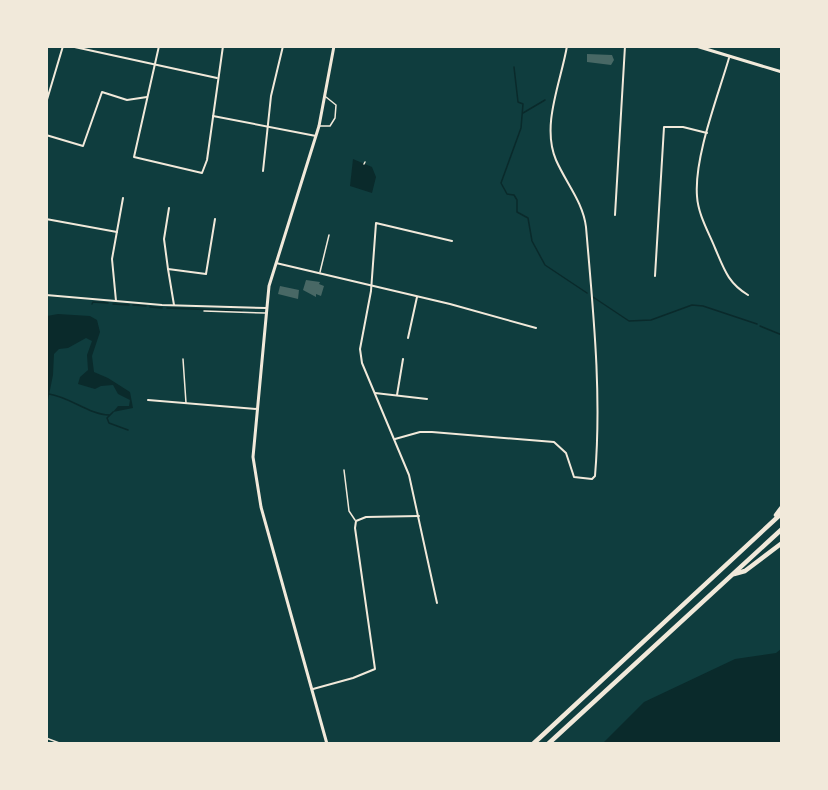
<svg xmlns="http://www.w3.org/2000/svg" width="828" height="790" font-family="'Noto Sans',sans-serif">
  <rect width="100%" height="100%" fill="#0f3d3e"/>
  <g fill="#0a2a2b">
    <path d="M353,159l19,8 4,10 -4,16 -22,-7z"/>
    <path d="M58,314l32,2 7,4 3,12 -8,24 2,16 14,6 22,14 3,16 -20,4 5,-6h11l1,-6 -12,-6 -5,-9 -12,1 -6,3 -17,-5 2,-7 8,-7 -1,-15 5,-14 -6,-3 -18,10 -9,1 -5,5 -1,21 -6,30v-89z"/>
    <path d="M781,649v94h-178l41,-41 91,-43 41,-6z"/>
  </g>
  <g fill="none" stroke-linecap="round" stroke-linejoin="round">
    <g stroke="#0a2a2b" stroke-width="1.5">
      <path d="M514,67l4,35 5,2 -2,24 -20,55 6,11 7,1 3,5v12l11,6 4,23 13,24 42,28"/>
      <path d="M523,113l22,-13"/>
      <path d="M593,297l36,24 22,-1 41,-15 11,1 54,18"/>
      <path d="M92,304l1,-2 15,1"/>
      <path d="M113,304l16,1"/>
      <path d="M133,305l13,1"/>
      <path d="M150,307l12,1"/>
      <path d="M167,308l75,3"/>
      <path d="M760,326l22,9"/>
      <path d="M49,394c21,3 41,21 60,21"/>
      <path d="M113,412l-6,6 2,5 19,7"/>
    </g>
  </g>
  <g fill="#486865">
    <path d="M587,54l25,1 2,5 -3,5 -24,-3z"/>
    <path d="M306,280l14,2 -1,2 5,2 -3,10 -5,-2v3l-13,-7z"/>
    <path d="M280,286l19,4 -1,9 -20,-5z"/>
  </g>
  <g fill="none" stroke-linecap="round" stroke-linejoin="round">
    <g stroke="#f1e9da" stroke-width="1.5">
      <path d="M364,164l1,-2"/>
      <path d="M46,738l16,6"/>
    </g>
    <g stroke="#f1e9da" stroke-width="1.5">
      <path d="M320,126h10l5,-8 1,-13 -10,-8"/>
      <path d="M320,272l9,-37"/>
      <path d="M204,311l61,2"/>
      <path d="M183,359l3,44"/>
      <path d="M344,470l5,41 6,9"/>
    </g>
    <g stroke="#f1e9da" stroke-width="2">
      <path d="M70,46l147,32"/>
      <path d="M159,46l-25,111 68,16 5,-13 16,-114"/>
      <path d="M729,58c-11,38 -35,99 -32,138 1,18 11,35 18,52 9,21 13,35 33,47"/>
      <path d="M46,103l17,-57"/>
      <path d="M213,116l103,20"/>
      <path d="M46,135l37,11 19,-54 25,8 20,-3"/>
      <path d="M263,171l8,-75 12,-50"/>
      <path d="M615,215l10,-169"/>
      <path d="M46,219l71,13"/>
      <path d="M276,263l174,41 86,24"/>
      <path d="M168,269l-4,-30 5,-31"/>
      <path d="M655,276l9,-149h19l24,6"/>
      <path d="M46,295l116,10 104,3"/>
      <path d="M116,301l-4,-42 11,-61"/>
      <path d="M174,305l-6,-36 38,5 9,-55"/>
      <path d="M408,338l9,-41"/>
      <path d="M375,393l52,6"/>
      <path d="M397,395l6,-36"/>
      <path d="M148,400l109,9"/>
      <path d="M395,439l25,-7h12l122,10 12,11 8,24 18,2 3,-3c7,-83 -2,-166 -9,-249 -3,-25 -20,-44 -30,-67 -15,-35 5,-78 11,-114"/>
      <path d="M437,603l-28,-128 -47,-112 -2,-14 11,-58 5,-68 76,18"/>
      <path d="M313,689l40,-11 22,-9 -20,-141 1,-7 10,-4 53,-1"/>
      <path d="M339,744h6"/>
    </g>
    <g stroke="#f1e9da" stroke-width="3">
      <path d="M696,46l86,26"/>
      <path d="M327,744l-66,-237 -8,-50 16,-171 50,-160 15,-80"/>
    </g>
    <g stroke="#f1e9da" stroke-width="4.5">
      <path d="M776,515l6,-8"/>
      <path d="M734,574l11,-3 37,-28"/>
      <path d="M533,744l249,-231"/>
      <path d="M548,744l234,-215"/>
    </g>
  </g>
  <rect width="828" height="790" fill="none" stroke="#f1e9da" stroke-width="96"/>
</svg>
